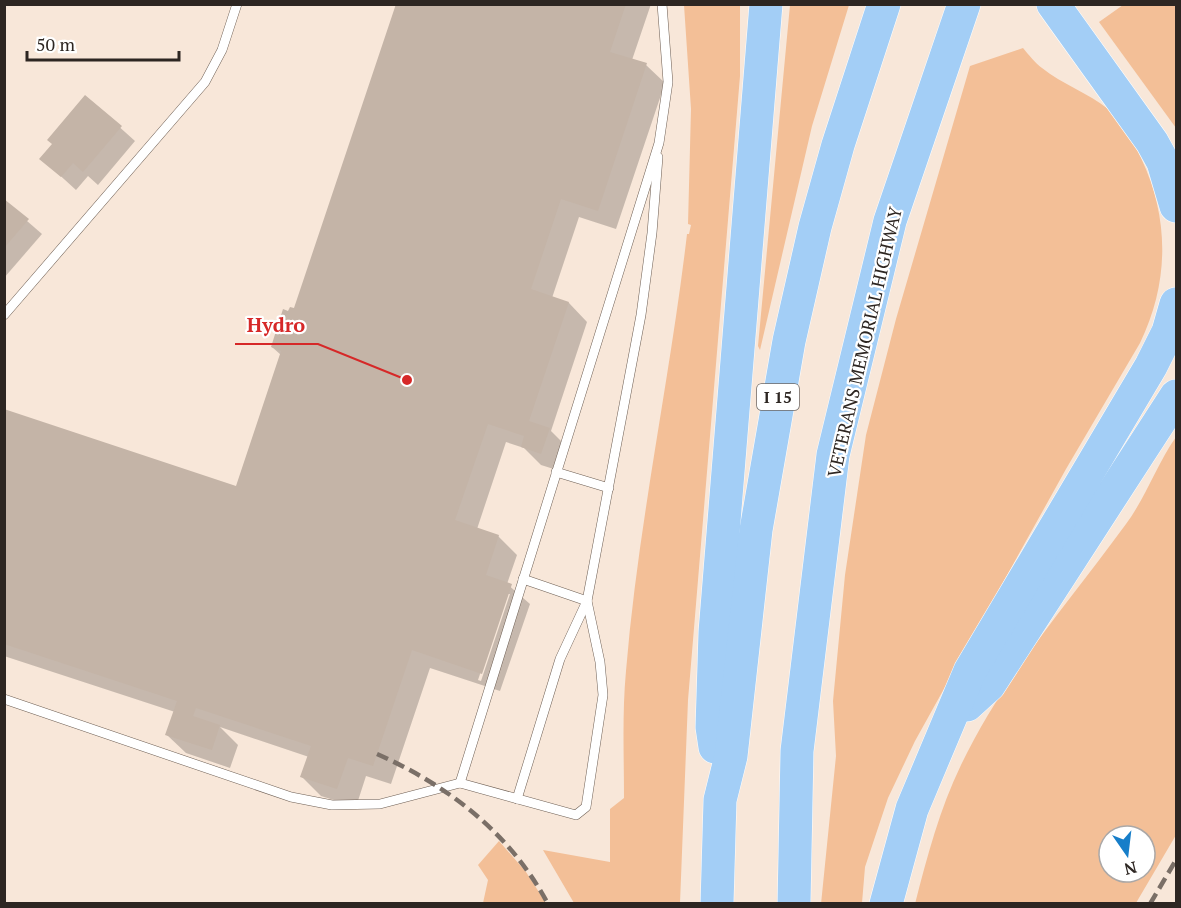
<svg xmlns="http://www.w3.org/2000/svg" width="1181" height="908" font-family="'PT Serif',serif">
  <rect width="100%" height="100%" fill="#f8e7d9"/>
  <g fill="#f3bf97" fill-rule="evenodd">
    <path d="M684,5h56v71l-52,624 -8,203h-106l-31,-53 67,12v-53l14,-11c0,-42 -2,-85 2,-127 12,-147 44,-291 61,-437h2l2,-9 -3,-1 3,-115z"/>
    <path d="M790,5h59l-37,121 -52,224 -2,-4z"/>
    <path d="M1123,5h53v123l-77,-106z"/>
    <path d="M1023,48c6,7 12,15 19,20 20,16 46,25 66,41 15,12 25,33 33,49 29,61 28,125 -1,185l-74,126 -151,272 -27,57 -23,69 -3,36 -41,1 15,-148 -3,-55 12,-126 21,-140 30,-116 74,-253z"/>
    <path d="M1176,437v398l-40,68 -221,1c12,-47 25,-96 46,-139 42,-88 108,-163 165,-241 20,-27 31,-60 50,-87zM1109,836h36v36h-36z"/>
    <path d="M499,841l27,31 20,31h-63l5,-23 -10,-15z"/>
  </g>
  <g fill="#0003" fill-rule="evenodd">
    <path d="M397,4h254l-19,56 14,5 19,18 -49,146 -37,-12 -27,81 17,5 18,19 -36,109 17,17 -8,23 -19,-6 -17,-17 -18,-6 -29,87 21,7 19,19 -10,29 23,20 -30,87 -70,-23 -39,116 -25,-8 -10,31 -35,-11 -19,-19 7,-20 -89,-30 18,18 -8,23 -44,-15 -19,-18 8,-23 -171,-56v-245l233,77 44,-133 -9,-8 17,-34 6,-3zM507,594h3l-29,87 -3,-1z"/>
    <path d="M86,97l49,44 -37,44 -10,-9 -12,14 -34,-31z"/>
    <path d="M4,201l38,33 -38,44z"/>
  </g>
  <g fill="#c4b4a7">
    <path d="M396,4h230l-16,48 37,11 -49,148 -37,-12 -30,90 38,13 -40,119 21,7 -9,26 -20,-7 3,-11 -36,-12 -33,96 44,15 -13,40 26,9 -30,90 -70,-24 -39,116 -25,-8 -11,31 -37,-12 11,-31 -115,-38 -3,8 27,9 -8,25 -47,-15 12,-34 -173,-57v-235l232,77 45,-135 -10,-4 12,-38 5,2 2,-4 4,1z"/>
    <path d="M85,95l37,31 -39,46 -10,-9 -12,14 -22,-18 13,-15 -5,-4z"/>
    <path d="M4,199l25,20 -25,29z"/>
  </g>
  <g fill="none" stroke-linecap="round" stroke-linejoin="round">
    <defs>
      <g id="service">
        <path d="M4,315l201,-233 17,-32 15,-46"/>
        <path d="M556,472l53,16"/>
        <path d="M523,579l64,22"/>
        <path d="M4,699l287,98 41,8 48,-1 80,-21 116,32 10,-8 17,-112 -3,-33 -13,-61"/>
        <path d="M460,783l199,-640 9,-61 -6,-78"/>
        <path d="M517,799l43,-140 27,-58 54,-286 11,-82 6,-76"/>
      </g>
      <g id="motorway">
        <path d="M1053,4l99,138 11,20 13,44"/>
        <path d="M967,705l22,-20 187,-289"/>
        <path d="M715,747l-3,-20 3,-95 51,-628"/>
        <path d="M717,904l3,-104 11,-44 25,-226 33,-189 26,-114 23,-82 46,-141"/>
        <path d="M794,904l3,-153 36,-296 57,-234 74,-217"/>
        <path d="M886,904l26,-95 58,-138 181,-305 17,-34 8,-28"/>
      </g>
    </defs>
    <use href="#service" stroke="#6f6055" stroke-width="10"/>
    <use href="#motorway" stroke="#fff" stroke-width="34"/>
    <use href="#service" stroke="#fff" stroke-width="9"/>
    <use href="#motorway" stroke="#a3cef6" stroke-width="33"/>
    <g stroke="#7a6f67" stroke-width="4.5" stroke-dasharray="12 6" stroke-linecap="butt">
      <path d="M377,754c72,32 133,79 171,150"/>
      <path d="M1150,904l26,-44"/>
    </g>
  </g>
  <g text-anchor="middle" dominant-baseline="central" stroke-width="4.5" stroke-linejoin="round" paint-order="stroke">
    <rect fill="#fff" stroke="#6c6764" stroke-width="1.5" x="757" y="384" width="42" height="26" rx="4.5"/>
    <g font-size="16" font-weight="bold" fill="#2d2622">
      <text x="778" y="397">I 15</text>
    </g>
    <g font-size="18" fill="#2d2622" stroke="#fff">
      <text transform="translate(864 342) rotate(-77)">VETERANS MEMORIAL HIGHWAY</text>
    </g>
  </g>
  <path fill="none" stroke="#d62828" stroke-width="2" d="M407 380L318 344H235"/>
  <circle fill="#d62828" stroke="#fff" stroke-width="2" cx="407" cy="380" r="6"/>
  <g font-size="20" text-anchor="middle" font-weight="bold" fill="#d62828" stroke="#fff" stroke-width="4.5" stroke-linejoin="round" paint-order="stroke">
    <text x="276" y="332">Hydro</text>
  </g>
  <rect width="1181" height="908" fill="none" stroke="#2d2622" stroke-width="12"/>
  <g transform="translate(1127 854) rotate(166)"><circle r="28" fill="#ffffff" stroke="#aba8a7" stroke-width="1.5"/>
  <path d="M0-4.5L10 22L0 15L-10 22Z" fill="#177ec9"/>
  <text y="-9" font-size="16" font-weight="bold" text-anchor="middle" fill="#2d2622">N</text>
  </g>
  <path d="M27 51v9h152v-9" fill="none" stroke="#2d2622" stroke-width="3"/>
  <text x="36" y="51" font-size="18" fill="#2d2622" stroke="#ffffff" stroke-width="4.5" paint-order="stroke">50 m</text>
</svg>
